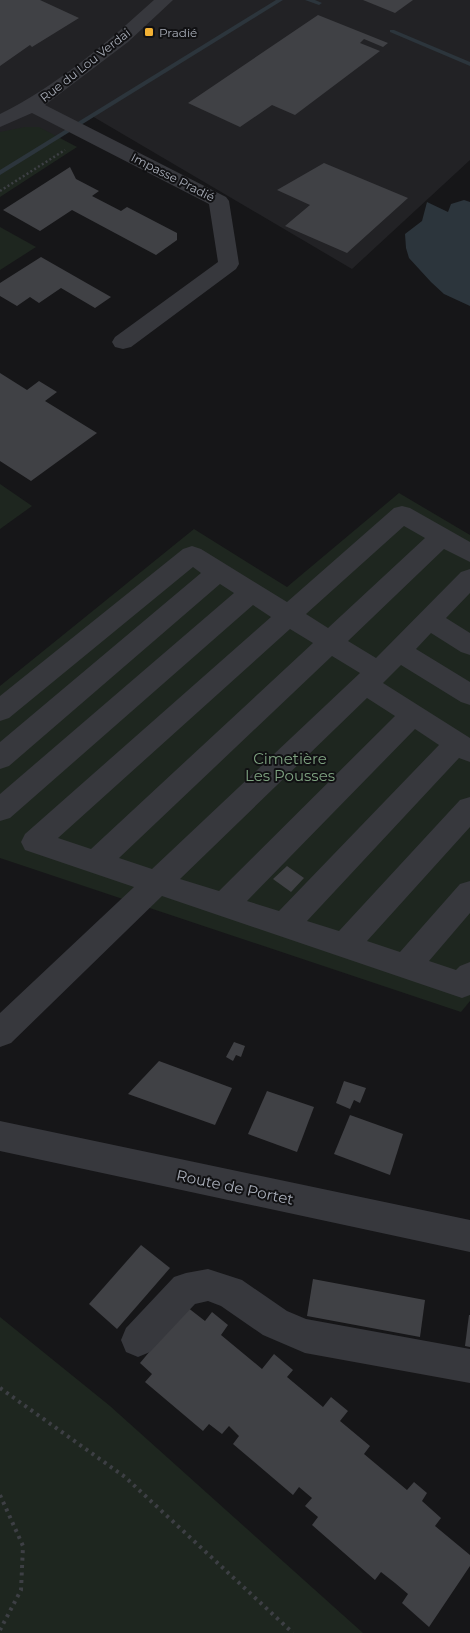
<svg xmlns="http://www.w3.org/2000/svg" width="470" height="1633" font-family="Montserrat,sans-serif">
  <rect width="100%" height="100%" fill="#161618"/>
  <path fill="#222225" d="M0,0h470v160l-118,109 -260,-153 -92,52z"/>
  <g fill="#1e261f">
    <path d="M25,127h14l38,20 -77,50v-65z"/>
    <path d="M0,227l36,20 -36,23z"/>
    <path d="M0,484l32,22 -32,23z"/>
    <path d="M399,493l71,42v466l-9,11 -461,-154v-172l194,-157 93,58z"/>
    <path d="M0,1317l110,89 253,227h-363z"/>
  </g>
  <path fill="#2c353c" d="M464,200l6,2v104l-26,-12 -13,-12 -22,-24 -3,-10 -1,-14 17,-13 5,-19 21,10 3,-8z"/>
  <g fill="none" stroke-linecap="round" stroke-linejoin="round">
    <g fill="#2c353c" fill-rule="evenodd">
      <path d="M276,0h7l-283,175v-5z"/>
      <path d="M305,0h10l7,3 -3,2z"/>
      <path d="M390,30h4l76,32v4l-80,-34z"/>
    </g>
  </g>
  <g fill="#404145">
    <path d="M0,0h40l39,18 -47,29 -2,-2 -30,21z"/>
    <path d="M363,0h50l-18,13z"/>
    <path d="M318,15l70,28 -5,4 -19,-8 -4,4 20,8 -85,64 -23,-10 -32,22 -52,-24z"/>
    <path d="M324,163l84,35 -61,55 -62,-27 25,-21 -33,-15z"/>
    <path d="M70,167l6,12 23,12 -7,5 29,15 6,-4 50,26v7l-21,15 -84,-45 -32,21 -37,-21z"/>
    <path d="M41,257l70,40 -16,11 -34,-20 -22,15 -9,-6 -13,9 -17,-10v-13z"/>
    <path d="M0,373l27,17 12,-9 18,11 -12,9 52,32 -66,48 -31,-20z"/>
    <path d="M287,866l17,12 -13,14 -18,-13z"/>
    <path d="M234,1042l11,4 -4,11 -5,-2 -3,6 -7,-4z"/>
    <path d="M159,1061l73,27 -17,37 -87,-31z"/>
    <path d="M344,1081l22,7 -6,15 -6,-3 -4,9 -14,-6z"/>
    <path d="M267,1091l47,16 -17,45 -49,-18z"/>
    <path d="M350,1115l53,19 -13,41 -56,-21z"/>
    <path d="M141,1245l29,23 -53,61 -28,-25z"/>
    <path d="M313,1279l112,21 -5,37 -113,-21z"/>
    <path d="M187,1307l18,14 7,-9 16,13 -7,10 41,34 12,-15 19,16 -6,7 36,30 8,-10 17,14 -8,10 30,25 -6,8 43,36 7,-8 13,11 -5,8 19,17 -6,8 35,29v11l-41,61 -27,-24 6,-9 -13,-11 -14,-11 -6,8 -63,-55 6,-8 -13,-11 7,-8 -13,-11 -6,8 -60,-51 6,-8 -10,-10 -7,8 -13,-10 -6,7 -58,-49 7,-8 -12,-11z"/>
    <path d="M469,1315h1v32l-5,-1z"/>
  </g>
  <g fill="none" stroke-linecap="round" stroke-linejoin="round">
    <path stroke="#3d3f44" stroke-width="2.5" stroke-dasharray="2 2.5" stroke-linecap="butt" d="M0,191l65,-41"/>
    <g stroke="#3d3f44" stroke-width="4" stroke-dasharray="3 4.5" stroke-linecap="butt">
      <path d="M0,1388l125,89 168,156"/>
      <path d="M0,1495l23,51 -2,44 -21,40"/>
    </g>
    <g fill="#37383d" fill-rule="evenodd">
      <path d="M154,0h19l-45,42 -83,63 181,92 3,4 10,63 -3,5 -105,78 -8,2 -8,-2 -3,-5 3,-5 103,-75 -9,-58 -177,-91 -32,14v-13c53,-25 110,-74 154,-114z"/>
      <path d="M402,506l8,2 60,34v20l-26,-13 -96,92 28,17 85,-86 9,-3v24l-24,25 24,15v22l-9,-3 -30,-19 -15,16 54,33v23l-9,-3 -60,-37 -18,18 87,55v24l-11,-4 -152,163 32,10 121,-131 10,-3v30l-103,114 33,11 60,-68 10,-3v32l-41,48 27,9 4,-4 10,-4v33l-8,3 -300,-102 -151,147 -11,4v-34l134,-126 -109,-37 -4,-8 4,-8 246,-217 -18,-12 -243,213 -10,3v-27l234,-201 -14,-9 -211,182 -9,3v-27l201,-169 -8,-6 -184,151 -9,3v-25l183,-147 9,-3 9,3 86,53 107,-94zM404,526l21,12 -97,90 -22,-14zM290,629l23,14 -222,206 -33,-11zM332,656l28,17 -208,196 -33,-11zM367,698l28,18 -176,175 -39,-12zM415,729l24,16 -160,166 -32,-10z"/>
      <path d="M0,1121l470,99v32l-470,-101z"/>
      <path d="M208,1269l34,11 45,31 19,8 164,30v34l-165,-30 -42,-18 -42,-29 -13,-5 -13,3 -45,48 -12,5 -12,-5 -5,-12 5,-12 48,-51 12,-4z"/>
    </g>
  </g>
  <rect fill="#f2b134" stroke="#111113" stroke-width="2" x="144" y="27" width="10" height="10" rx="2.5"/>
  <g text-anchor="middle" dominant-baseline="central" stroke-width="4" stroke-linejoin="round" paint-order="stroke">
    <g font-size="12" fill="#a8adb8" stroke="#111113" text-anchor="start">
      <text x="159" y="32">Pradié</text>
    </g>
    <g font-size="12" fill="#a8adb8" stroke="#111113">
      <text transform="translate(85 65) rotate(-38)">Rue du Lou Verdai</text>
      <text transform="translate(173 177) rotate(27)">Impasse Pradié</text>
    </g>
    <g font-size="15" fill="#7fa381" stroke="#111113">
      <text x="290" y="758">Cimetière<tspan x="290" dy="17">Les Pousses</tspan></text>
    </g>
    <g font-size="15" fill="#a8adb8" stroke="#111113">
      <text transform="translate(235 1187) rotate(12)">Route de Portet</text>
    </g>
  </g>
</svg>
